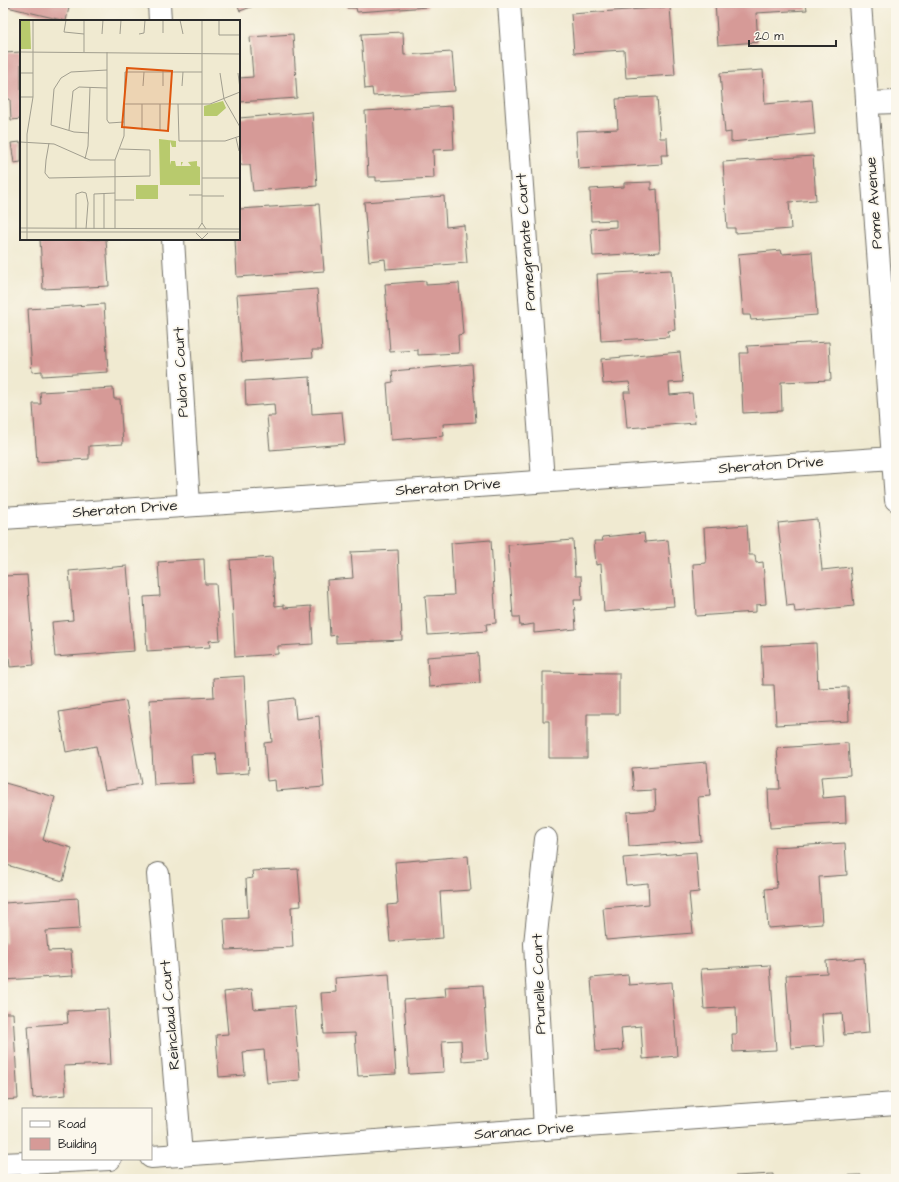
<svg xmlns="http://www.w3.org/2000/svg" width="899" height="1182" font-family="'Architects Daughter',sans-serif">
  <rect width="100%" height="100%" fill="#fbf7ec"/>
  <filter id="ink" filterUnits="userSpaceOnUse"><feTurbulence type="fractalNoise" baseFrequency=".025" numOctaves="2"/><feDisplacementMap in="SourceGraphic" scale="8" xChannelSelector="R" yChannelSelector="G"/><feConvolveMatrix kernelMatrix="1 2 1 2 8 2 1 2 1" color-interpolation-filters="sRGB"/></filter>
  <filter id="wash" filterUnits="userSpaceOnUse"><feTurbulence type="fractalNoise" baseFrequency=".012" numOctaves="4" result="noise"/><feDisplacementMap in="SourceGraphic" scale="16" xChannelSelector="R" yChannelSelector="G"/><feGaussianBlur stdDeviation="0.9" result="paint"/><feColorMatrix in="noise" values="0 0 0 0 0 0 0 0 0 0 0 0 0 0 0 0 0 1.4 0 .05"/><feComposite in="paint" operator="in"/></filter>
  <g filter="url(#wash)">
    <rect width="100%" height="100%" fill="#f0ead1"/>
    <g id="blocks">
      <g fill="#d69a97">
        <path d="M3,3h67l-4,18 -63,-15z"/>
        <path d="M237,3h25l-22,8z"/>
        <path d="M347,3h81v4l-71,5 -1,-4h-9z"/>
        <path d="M715,3h91l1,7 -51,3 2,29 -40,3z"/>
        <path d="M670,7l5,68 -49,3 -2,-28 -50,3 -3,-39z"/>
        <path d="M403,32l1,23 48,-3 3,39 -82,5 -1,-8 -7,1 -4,-55z"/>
        <path d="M293,34l4,64 -58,4v-24l14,-1 -3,-40z"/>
        <path d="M21,52v67l-10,1 -1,-21 -7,1v-47z"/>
        <path d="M763,70l2,34 47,-4 3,34 -84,8v-10l-6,1 -5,-60z"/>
        <path d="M657,97l3,41h7l1,17h-7l1,9 -84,5 -2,-38 42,-2 -2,-30z"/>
        <path d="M452,106l2,43 -21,1 1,28 -58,3v-4h-8l-3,-66z"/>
        <path d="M312,112l5,74 -64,5 -3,-26h-11v-47z"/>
        <path d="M21,142v20l-7,1 -3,-20z"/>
        <path d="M813,156l3,44 -27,2 2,27 -56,4v-5h-8l-4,-66z"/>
        <path d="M651,182v8l6,-1 3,63 -67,4 -2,-27 25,-2v-7l-25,1 -1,-32 34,-2v-4z"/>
        <path d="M444,196l2,31 18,-2 3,38 -81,6 -1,-10 -16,2 -5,-59z"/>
        <path d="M319,204l5,67 -87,6 -2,-38h4v-30z"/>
        <path d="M40,239h66l3,47 -66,3z"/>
        <path d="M781,250l1,4 30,-2 5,63 -66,5 -1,-5h-7l-5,-61z"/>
        <path d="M671,270l4,60 -7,1 1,6 -68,4 -4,-67z"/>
        <path d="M426,281v4l33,-2 4,51 -5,1 1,18 -41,2v-5l-28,2 -5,-68z"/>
        <path d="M317,289l5,61h-10l1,7 -71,5 -5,-67z"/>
        <path d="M104,304l4,68 -66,4v-5l-10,1 -4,-63z"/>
        <path d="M829,342l2,38 -50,2 1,29 -39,2 -3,-60h8l-1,-7z"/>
        <path d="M680,352l3,30 -14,1 1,12 22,-2 3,30 -68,5 -3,-36h7l-2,-10 -26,2 -2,-25z"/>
        <path d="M472,364l4,58 -33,2 1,12 -53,4 -4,-57 6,-1 -1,-11z"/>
        <path d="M310,377l2,37 30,-2 3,32 -75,6 -3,-34h8l-1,-12 -28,2 -1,-25z"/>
        <path d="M113,388l1,11h6l3,45 -34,2v13l-52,3 -4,-58h8l-1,-12z"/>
        <path d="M817,519l5,51 28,-3 4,39 -59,6 -1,-7 -7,1 -9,-83z"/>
        <path d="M747,525l2,30h6l1,8 7,-1 3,42 -10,1v7l-60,4 -3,-52 13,-1 -2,-35z"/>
        <path d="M644,533l1,9 23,-2 6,66 -70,6 -3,-48 -5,1 -2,-24h9l-1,-4z"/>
        <path d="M491,540l5,83 -10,1 1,7 -59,4 -3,-39 29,-1 -3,-52z"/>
        <path d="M573,540l2,36h6l1,24h-8l2,29 -42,4v-9l-14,2 -1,-9h-6l-5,-72z"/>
        <path d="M398,550l4,90 -66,3v-8l-6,1 -3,-56 26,-2 -2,-26z"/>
        <path d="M272,557l3,49 9,-1v3l27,-2 2,38 -35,2v8l-43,3 -5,-97z"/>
        <path d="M204,559l1,25h11l4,56 -11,1 1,6 -63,4 -3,-54 16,-1 -2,-34z"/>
        <path d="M127,566l7,85 -79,6 -3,-35 21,-2 -4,-49z"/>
        <path d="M27,575l7,90 -24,2 -1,-9 -6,1v-83z"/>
        <path d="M816,643l2,45 30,-1 1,34 -73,4 -2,-40h-11l-2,-39z"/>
        <path d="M478,653l2,30 -51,4 -2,-30z"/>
        <path d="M543,672l76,1v41h-32v44h-38v-37h-6z"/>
        <path d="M244,676l5,97 -31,2 -2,-21 -25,1 2,28 -39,2 -5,-85 65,-3 -1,-19z"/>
        <path d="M294,698l2,21 23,-3 5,71 -48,4 -1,-11 -8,1 -3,-38 8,-1 -3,-41z"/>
        <path d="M126,701l15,83 -36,6 -9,-44 -30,6 -7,-40z"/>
        <path d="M848,743l2,32 -29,2 2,21 22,-2 1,27 -76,5 -2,-39h12l-3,-41z"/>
        <path d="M707,762l3,34 -12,1 3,44 -72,5 -2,-34 29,-2 -1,-20 -21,1 -2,-23z"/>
        <path d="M5,783l50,14 -12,43 29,8 -9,33 -60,-17v-76z"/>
        <path d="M845,843l2,32 -28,2 3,47 -54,4 -3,-39 12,-1 -3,-41z"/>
        <path d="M696,852l3,40 -10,1 4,40 -87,7 -3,-32 46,-4 -1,-21 -22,2 -3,-27z"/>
        <path d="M468,856l3,34 -31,2 3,46 -53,4 -3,-37 11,-1 -3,-42z"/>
        <path d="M298,869l3,37 -10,1 2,40 -67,3 -2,-31 24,-1 -2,-39 7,-1 -1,-7z"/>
        <path d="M78,898l2,31 -34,2 2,20 23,-1 2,26 -70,4v-37h3l-2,-40z"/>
        <path d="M864,958l5,75 -25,2 -2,-22 -20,1 2,32 -33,2 -5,-73 41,-2 -1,-12z"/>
        <path d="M770,965l6,85 -43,2 -1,-18h5l-1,-27 -32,2 -3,-40z"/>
        <path d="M389,974l7,100 -38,2 -3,-43 -31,1 -3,-41 15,-1 -1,-14z"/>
        <path d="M628,975l1,10 43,-3 5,74 -34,3 -2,-33 -20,2 2,22 -27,2 -5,-74z"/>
        <path d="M483,985l5,74 -26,2 -1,-21 -19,1 2,31 -35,2 -5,-74 42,-3 -1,-10z"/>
        <path d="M252,989l2,20 40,-3 6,74 -33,3 -3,-33 -21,2 2,23 -26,2 -3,-42 12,-1 -4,-42z"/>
        <path d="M108,1009l3,55 -47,2 2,29 -33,3 -5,-72 40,-3 -1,-12z"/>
        <path d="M3,1013h10l5,86 -15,1z"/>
        <path d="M773,1174v5h-37l-1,-3z"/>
        <path d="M861,1175v4h-30v-3z"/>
      </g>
    </g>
  </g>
  <g filter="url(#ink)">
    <use href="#blocks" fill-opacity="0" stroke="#706e65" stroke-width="1"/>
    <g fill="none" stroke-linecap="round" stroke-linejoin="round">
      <defs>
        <g id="street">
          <path d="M159,3l1,18"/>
          <path d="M509,3l34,478"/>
          <path d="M860,3l36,497"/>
          <path d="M867,103l29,-1"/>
          <path d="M173,239l16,266"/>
          <path d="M3,518l890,-60"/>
          <path d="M158,874l23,281"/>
          <path d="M545,1129l-10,-185 11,-105"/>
          <path d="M151,1157l745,-53"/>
          <path d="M3,1164l107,-5"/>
        </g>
      </defs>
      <use href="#street" stroke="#706e65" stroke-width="24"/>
      <use href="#street" stroke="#fff" stroke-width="22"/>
    </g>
  </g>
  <g text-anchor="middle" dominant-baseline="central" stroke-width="3.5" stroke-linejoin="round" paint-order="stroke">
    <g font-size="15" fill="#2b2b2b" stroke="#fbf7ec">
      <text transform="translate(874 203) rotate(-94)">Pome Avenue</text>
      <text transform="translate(526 242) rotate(-94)">Pomegranate Court</text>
      <text transform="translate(181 372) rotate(-93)">Pulora Court</text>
      <text transform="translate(771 465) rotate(-4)">Sheraton Drive</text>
      <text transform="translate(448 487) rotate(-4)">Sheraton Drive</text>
      <text transform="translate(125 509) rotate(-4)">Sheraton Drive</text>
      <text transform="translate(539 984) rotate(-92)">Prunelle Court</text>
      <text transform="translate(170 1015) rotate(-95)">Reinclaud Court</text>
      <text transform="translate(524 1131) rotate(-4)">Saranac Drive</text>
    </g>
  </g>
  <g transform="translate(20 20)">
    <rect width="220" height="220" fill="#f0ead1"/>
    <path d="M0,0h10l1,29h-11zM203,81l3,7 -9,8h-13v-10zM139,119l17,2v6h-4l-2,-6v24l1,-4h4l1,5h5v-4h2l-2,4h10l-3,-4 9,-1v5l3,1v18h-40zM116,165h22v14h-22z" fill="#b8ca6d"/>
    <path fill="none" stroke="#a19e8f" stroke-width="1" d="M160,0l3,14M182,0v204M199,0v15h21M44,12l20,2M44,12l2,-12M143,13v-13M82,14l1,-14M100,14l1,-14M119,14l5,-1 1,-13M0,32l220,2M64,32v-32M87,32v68l2,3 15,-1M143,51v15M0,53h13M200,53l4,26 16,28M218,53l2,16M123,66l1,-14M162,66l1,-14M0,77h13M104,84h86l30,-12M122,84v26M158,84l1,37h46l15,-5M49,110l4,-39 6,-4 28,1M140,111v-27M69,113l-15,-1 -23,-7 3,-36 7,-11 10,-6 36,-2M216,118l3,13M0,122l34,2 36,16h25M65,139l3,-13 2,-59M29,158l101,-2v-26l-30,-1M29,158l-4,-5 1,-13 3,-17M182,158h38M169,175h13M182,176h22M95,180h19M0,208l220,1M56,209v-35l6,-2 4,1 2,10 -2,26M74,209v-35l21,-1M84,209v-36M95,209v-69l9,-24 1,-64h77M178,209l4,-6 4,6M0,212h220M176,213l6,6 6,-6M7,220v-106l6,-37v-77"/>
    <path fill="#df570e" fill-opacity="0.15" stroke="#df570e" stroke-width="2" d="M107,48l45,3 -4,60 -46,-4z"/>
    <rect width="220" height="220" fill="none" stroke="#2b2b2b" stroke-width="2"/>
  </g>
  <rect width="899" height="1182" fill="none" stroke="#fbf7ec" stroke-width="16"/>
  <rect x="22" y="1108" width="130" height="52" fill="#fbf7ec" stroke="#a8a59f"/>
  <rect x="30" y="1121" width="20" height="6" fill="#ffffff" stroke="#a8a59f"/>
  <text x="58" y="1128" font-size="12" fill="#2b2b2b">Road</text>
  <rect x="30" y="1138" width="20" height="12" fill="#d69a97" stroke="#a8a59f"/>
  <text x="58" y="1148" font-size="12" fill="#2b2b2b">Building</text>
  <path d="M749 40v6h87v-6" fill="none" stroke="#2b2b2b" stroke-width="2"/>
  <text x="755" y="40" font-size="12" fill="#2b2b2b" stroke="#fbf7ec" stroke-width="3" paint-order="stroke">20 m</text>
</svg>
